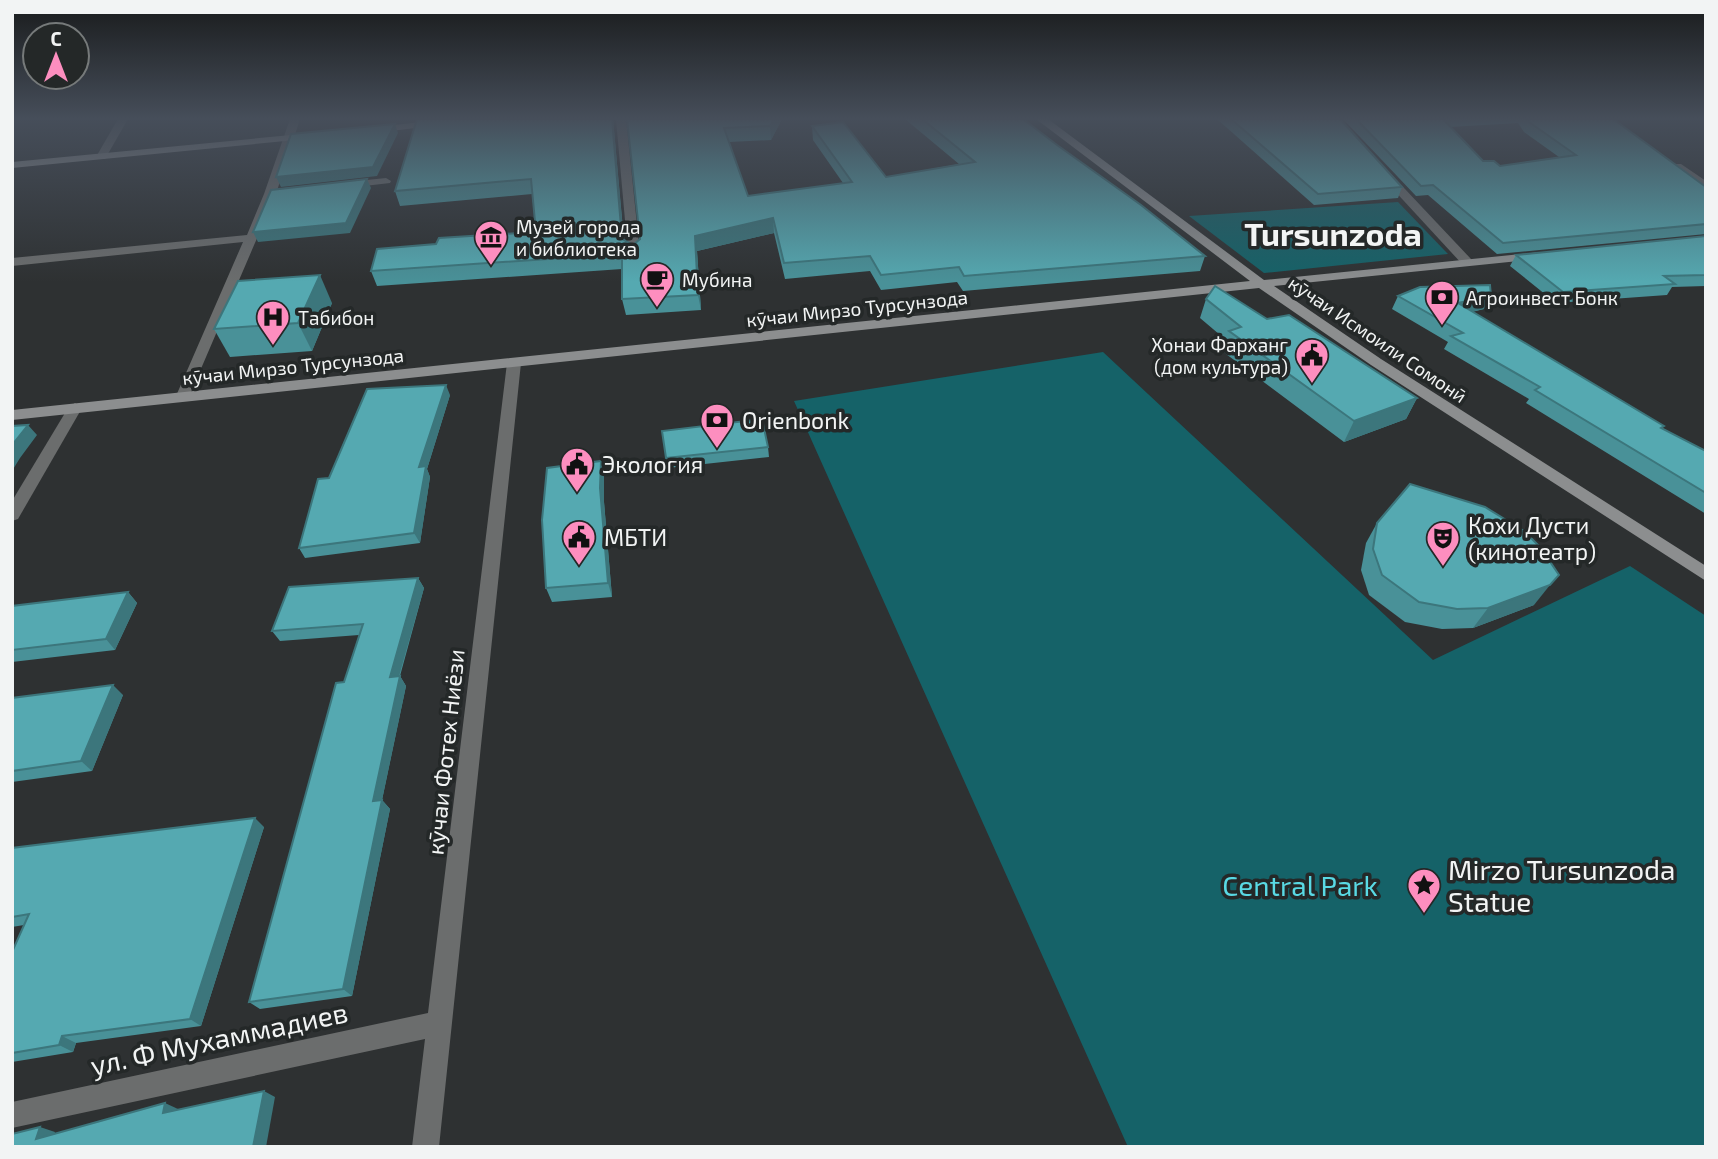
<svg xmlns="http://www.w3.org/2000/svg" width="1718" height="1159" font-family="'Exo 2',sans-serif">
  <rect width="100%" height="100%" fill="#2e3132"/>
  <g fill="#156268">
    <path d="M1398,202l50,52 -184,19 -75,-57z"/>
    <path d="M1103,352l330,308 197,-94 76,50v531h-578l-334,-746z"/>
  </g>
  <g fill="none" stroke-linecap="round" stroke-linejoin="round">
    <g fill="#6b6d6d" fill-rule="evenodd">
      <path d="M118,119h10l-23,40h-8l-1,-2z"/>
      <path d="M290,119h10l-24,75 -88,205 -5,1 -7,-4 67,-154 -231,24v-8l235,-23 17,-41z"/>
      <path d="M616,119h10l14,135 -6,4 -6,-4z"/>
      <path d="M1673,164h8l25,17v8l-33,-21z"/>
      <path d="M1380,171h8l83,88v6h-8l-83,-90z"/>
      <path d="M386,178l5,3 -1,2 -43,5 -5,-3 5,-3z"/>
      <path d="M514,359l7,4 -82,784h-27l13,-108 -413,89v-26l416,-89 79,-650z"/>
      <path d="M75,403l7,5 -64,111 -6,2v-20l56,-93z"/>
    </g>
    <g fill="#8c8e8f" fill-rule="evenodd">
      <path d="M450,119h37l-112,14 -5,-3 5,-3z"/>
      <path d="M1036,119h12l216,161 277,-28 2,3 -6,4 -263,27 107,73 325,207v15l-335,-216 -112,-77 -1247,132v-10l1238,-129z"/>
      <path d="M312,133l4,1v4l-304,30v-6z"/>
    </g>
  </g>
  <g fill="#499198" fill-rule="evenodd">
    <path d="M417,119h196l11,121 9,5 7,-6 -13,-120h155l-11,21 -42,2 19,54 95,-13 -30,-43 -1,-14 74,51 73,-13 -54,-45h118l182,137 -5,15 -237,20 -6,-9 -76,8 -11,-19 -85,8 -11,-46 -77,18 4,59 -75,5 -4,-16v-30l-245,17 -6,-15 65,-27 100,-12 -4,-38 -132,12 -5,-15z"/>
    <path d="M1217,119h123l62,68 -4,11 -84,7z"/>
    <path d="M1343,119h270l93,68v47l-209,20 -69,-59 -12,1zM1518,123l6,9 35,25 -59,9 -17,-5 -33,-34z"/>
    <path d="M1706,236v50l-34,1 -5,8 -111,8 -46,-37 6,-11z"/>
    <path d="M1398,296l86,13 -12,3 190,116 44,23v63l-180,-111 3,-4 -85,-50 4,-7 -56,-33z"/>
    <path d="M1206,299l61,20 150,79 -11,21 -62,23 -122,-91 4,-11 -26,-22z"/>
    <path d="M332,303l-20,48 -82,6 -16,-28z"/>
    <path d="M450,395l-23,74 3,8 -10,66 -115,15 -6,-10 30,-70z"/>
    <path d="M768,447l1,10 -101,11 -2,-10z"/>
    <path d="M604,475v27l8,95 -60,5 -6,-14z"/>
    <path d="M1377,523l157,82 -61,23 -31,1 -37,-7 -36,-27 -8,-25 5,-27z"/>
    <path d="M418,578l6,10 -24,88 6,10 -24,114 8,9 -38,187 -92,13 -11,-7 95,-320 15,-47 -79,6 -8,-10z"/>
    <path d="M128,592l9,11 -22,47 -103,12v-56z"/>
    <path d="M123,695l-31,76 -80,11v-84z"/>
    <path d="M264,827l-63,199 -125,17 -3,9 -61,10v-110l12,-27 -12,2v-79z"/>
  </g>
  <g fill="#3c767c">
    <path d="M612,119h1l12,135 -3,-15z"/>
    <path d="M774,119h8l-11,21 -1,-14z"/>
    <path d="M395,124l3,9 -21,43 -96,11 -5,-10z"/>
    <path d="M367,179l4,9 -21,45 -92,9 -5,-10z"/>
    <path d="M773,218l1,15 -77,18 4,59 -3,-15 -3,-59z"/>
    <path d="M320,275l12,28 -20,48 -14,-28z"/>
    <path d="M1491,296l-7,13 -33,7 7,-13z"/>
    <path d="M446,385l4,10 -23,74 3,8 -10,66 -6,-10 5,-66z"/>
    <path d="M1417,398l-11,21 -62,23 10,-21z"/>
    <path d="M28,425l9,10 -17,23 -8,13v-26z"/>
    <path d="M601,461l3,14v27l8,95 -4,-14 -8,-95z"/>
    <path d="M418,578l6,10 -28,99 -6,-10z"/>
    <path d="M1550,585l-16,20 -61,23 15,-20z"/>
    <path d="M128,592l9,11 -22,47 -9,-11z"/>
    <path d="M400,676l6,10 -24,114 8,9 -38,187 -9,-7 30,-188z"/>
    <path d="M113,685l10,10 -31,76 -11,-10z"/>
    <path d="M255,818l9,9 -63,199 -11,-7z"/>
    <path d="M62,1036l14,7 -3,9 -14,-7z"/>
    <path d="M264,1091l11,6 -9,50h-13z"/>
    <path d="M165,1103l13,6 -2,10 -13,-6z"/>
    <path d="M40,1127l15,5 -3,12 -16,-5z"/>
  </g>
  <g fill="#55a9b1" stroke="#3c767c" stroke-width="2">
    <path d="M417,119h195l10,120 11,6 7,-6 -13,-120h147l-4,7 -46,2 24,68 104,-14 -40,-56 31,-4 43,55 89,-15 -53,-43h101l34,26 84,60 64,51 -241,20 -5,-9 -78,8 -11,-19 -86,7 -11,-45 -78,18 3,59 -76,4v-45l-251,17 6,-22 59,-5 3,-6 97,-6 -5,-53 -136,12z"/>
    <path d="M1231,119h109l62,68 -84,7z"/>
    <path d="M1356,119h87l40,42h11l6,5 76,-11 -47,-33 -2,-3h86l93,68v37l-203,19 -70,-58 -12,1z"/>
    <path d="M395,124l-22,43 -97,10 15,-43z"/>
    <path d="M367,179l-21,44 -93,9 18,-42z"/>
    <path d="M1706,236v39l-42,1 11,8 -112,8 -47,-37z"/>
    <path d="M320,275l-22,48 -84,6 24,-48z"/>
    <path d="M1490,285l1,11 -33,7 206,123 -3,2 45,23v42l-171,-103 5,-3 -89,-51 12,-3 -65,-37 22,-9z"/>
    <path d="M1215,286l52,33 22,-4 128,83 -63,23 -125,-90 12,-4 -35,-28z"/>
    <path d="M446,385l-27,82 7,-1 -12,67 -115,15 19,-69 11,-1 38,-89z"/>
    <path d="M762,419l6,28 -102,11 -4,-27z"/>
    <path d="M28,425l-16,20v-19z"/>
    <path d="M601,461l-1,27 8,95 -62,5 -4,-68 5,-52z"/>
    <path d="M1410,484l75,23 39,24 16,16 19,28 -9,10 -62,23 -31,1 -38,-7 -37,-27 -9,-26 4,-26z"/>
    <path d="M418,578l-28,99 10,-1 -27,125 9,-1 -39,189 -94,13 87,-319 8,-1 19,-58 -91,7 17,-44z"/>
    <path d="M128,592l-22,47 -94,11v-44z"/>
    <path d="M113,685l-32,76 -69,10v-73z"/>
    <path d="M255,818l-65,201 -128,17 -3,9 -47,8v-101l17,-38 -17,3v-69z"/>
    <path d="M264,1091l-11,56h-241v-13l28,-7 -4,12 129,-36 -2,10z"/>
  </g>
  <linearGradient id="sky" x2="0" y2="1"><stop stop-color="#191b1c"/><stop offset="0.42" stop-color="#464e5a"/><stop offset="1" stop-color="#464e5a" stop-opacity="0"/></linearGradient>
  <rect width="1718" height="282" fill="url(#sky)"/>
  <defs>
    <symbol id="museum-pin" viewBox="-11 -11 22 30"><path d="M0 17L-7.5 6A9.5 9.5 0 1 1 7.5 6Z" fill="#fd8ebf" stroke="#242828"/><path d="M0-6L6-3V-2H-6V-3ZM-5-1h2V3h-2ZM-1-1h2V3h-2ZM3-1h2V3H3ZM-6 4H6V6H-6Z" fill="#111"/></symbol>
    <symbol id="cafe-pin" viewBox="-11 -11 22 30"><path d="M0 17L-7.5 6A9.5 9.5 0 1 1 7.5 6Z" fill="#fd8ebf" stroke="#242828"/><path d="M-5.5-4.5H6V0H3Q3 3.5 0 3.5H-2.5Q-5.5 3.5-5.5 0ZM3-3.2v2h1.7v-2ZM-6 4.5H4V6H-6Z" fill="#111"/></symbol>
    <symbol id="bank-pin" viewBox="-11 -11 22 30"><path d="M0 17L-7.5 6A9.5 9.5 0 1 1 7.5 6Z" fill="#fd8ebf" stroke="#242828"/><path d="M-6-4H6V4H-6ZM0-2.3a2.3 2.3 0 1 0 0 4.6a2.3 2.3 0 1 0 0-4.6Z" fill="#111"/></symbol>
    <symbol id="hospital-pin" viewBox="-11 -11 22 30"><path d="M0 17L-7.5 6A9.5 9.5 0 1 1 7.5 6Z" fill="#fd8ebf" stroke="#242828"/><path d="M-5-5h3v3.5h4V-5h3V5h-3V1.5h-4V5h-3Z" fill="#111"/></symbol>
    <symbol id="civic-pin" viewBox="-11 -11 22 30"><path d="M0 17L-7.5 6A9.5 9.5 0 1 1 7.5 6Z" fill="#fd8ebf" stroke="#242828"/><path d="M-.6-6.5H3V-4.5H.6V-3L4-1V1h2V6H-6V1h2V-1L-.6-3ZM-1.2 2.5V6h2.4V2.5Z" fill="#111"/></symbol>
    <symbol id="theatre-pin" viewBox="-11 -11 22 30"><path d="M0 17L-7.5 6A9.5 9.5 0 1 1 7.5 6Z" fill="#fd8ebf" stroke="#242828"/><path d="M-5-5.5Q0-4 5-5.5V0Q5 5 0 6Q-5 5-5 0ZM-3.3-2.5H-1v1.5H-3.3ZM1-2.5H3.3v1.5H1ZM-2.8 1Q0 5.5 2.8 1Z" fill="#111"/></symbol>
    <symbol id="sight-pin" viewBox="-11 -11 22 30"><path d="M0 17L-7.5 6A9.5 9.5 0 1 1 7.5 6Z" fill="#fd8ebf" stroke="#242828"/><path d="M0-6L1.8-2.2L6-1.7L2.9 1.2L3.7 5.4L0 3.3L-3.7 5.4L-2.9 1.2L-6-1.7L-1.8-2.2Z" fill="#111"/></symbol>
  </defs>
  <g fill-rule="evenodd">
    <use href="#museum-pin" x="472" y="218" width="38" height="52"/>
    <use href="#cafe-pin" x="638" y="260" width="38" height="52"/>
    <use href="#bank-pin" x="1423" y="278" width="38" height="52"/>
    <use href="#hospital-pin" x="254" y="298" width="38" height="52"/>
    <use href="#civic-pin" x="1293" y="336" width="38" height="52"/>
    <use href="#bank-pin" x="698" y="401" width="38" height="52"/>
    <use href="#civic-pin" x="558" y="445" width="38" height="52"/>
    <use href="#civic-pin" x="560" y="518" width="38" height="52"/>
    <use href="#theatre-pin" x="1424" y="519" width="38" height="52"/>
    <use href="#sight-pin" x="1405" y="866" width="38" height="52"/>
  </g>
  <g text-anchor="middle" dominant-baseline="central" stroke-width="7" stroke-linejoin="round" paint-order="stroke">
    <g font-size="19" fill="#f2f4f4" stroke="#242828" text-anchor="start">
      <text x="516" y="226">Музей города<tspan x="516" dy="22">и библиотека</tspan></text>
      <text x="682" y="279">Мубина</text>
      <text x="1466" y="297">Агроинвест Бонк</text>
      <text x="298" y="317">Табибон</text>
      <text x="1288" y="344" text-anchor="end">Хонаи Фарханг<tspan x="1288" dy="22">(дом культура)</tspan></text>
    </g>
    <g font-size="19" fill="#f2f4f4" stroke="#242828">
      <text transform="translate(857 308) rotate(-6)">кӯчаи Мирзо Турсунзода</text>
      <text transform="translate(1378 339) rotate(34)">кӯчаи Исмоили Сомонӣ</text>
      <text transform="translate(293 366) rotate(-6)">кӯчаи Мирзо Турсунзода</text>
    </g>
    <g font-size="23" fill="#f2f4f4" stroke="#242828" text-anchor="start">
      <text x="742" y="420">Orienbonk</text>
      <text x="602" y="464">Экология</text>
      <text x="1468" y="525">Кохи Дусти<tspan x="1468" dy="26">(кинотеатр)</tspan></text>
      <text x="604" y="537">МБТИ</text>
    </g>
    <g font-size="23" fill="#f2f4f4" stroke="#242828">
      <text transform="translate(445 752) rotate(-84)">кӯчаи Фотех Ниёзи</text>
    </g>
    <g font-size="28" fill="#f2f4f4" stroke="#242828" text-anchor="start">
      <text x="1448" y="869">Mirzo Tursunzoda<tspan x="1448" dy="32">Statue</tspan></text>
    </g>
    <g font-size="28" fill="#59d9e4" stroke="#242828">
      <text x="1300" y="885">Central Park</text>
    </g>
    <g font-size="28" fill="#f2f4f4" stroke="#242828">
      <text transform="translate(219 1038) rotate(-12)">ул. Ф Мухаммадиев</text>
    </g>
    <g font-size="32" font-weight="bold" fill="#f2f4f4" stroke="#242828">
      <text x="1333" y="233">Tursunzoda</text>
    </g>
  </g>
  <rect width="1718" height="1159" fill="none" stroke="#f2f4f4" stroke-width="28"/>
  <g transform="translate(56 56)"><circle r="33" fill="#242828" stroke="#767a7a" stroke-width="2"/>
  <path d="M0-5L12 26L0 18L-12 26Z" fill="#fd8ebf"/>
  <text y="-10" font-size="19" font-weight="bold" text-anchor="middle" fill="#f2f4f4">С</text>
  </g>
</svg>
